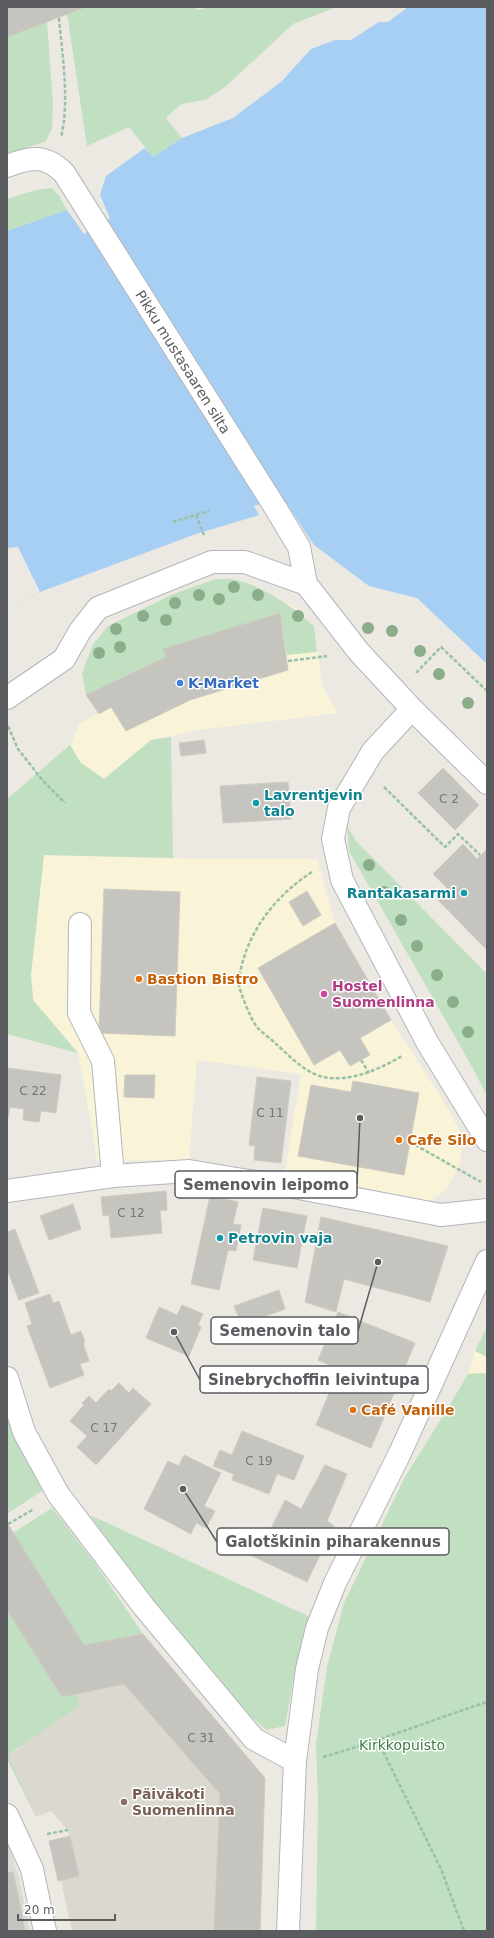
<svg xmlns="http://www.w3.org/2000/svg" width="494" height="1938" font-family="'DejaVu Sans',sans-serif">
  <rect width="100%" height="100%" fill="#ebe9e1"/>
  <g fill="#f9f3d8">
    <path d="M215,579l21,1 25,9 33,18 20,19 8,60 16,27 -138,17 -49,10 -47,39 -23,-16 -11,-18 10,-22 18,-9 -12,-19 -4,-22 11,-29 15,-18 63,-31z"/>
    <path d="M44,855l157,4h116l18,64 56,97 55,85 16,30 -2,30 -14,24 -9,8 -9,5 -143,-32 16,-96 -104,-14 -8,100 -93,1 -2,-21 -16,-87 -45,-53 -2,-26z"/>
    <path d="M475,1351l12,4v28l-19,-9z"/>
  </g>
  <path fill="#dcdbd5" d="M7,1841l12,36 11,54h-23z"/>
  <path fill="#dad8cf" d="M124,1684l96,110 -6,137h-142l-11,-51 18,-4 -9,-40 -2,-6 -17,-19 -15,6 -29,-62 10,-5 60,-56z"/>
  <g fill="#c0e0c1">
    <path d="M86,7h108l3,3 13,-3h126l-43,17 -69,64 -19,12 -24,4 -15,14 16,20 -29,19 -24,-30 -42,19 -20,-132z"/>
    <path d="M47,22l6,83 -1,23 -6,13 -39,14v-118z"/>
    <path d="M52,188l8,9 7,13 -60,21v-32l29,-9z"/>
    <path d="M215,579c7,0 15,-1 22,1 29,8 55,26 77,46l3,26 -30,3 -7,-42 -116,36 2,8 -80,38 -4,-22 11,-29 15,-18 63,-31z"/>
    <path d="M171,737l2,121 -129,-3 -13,119 2,26 45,53 -71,-19v-235l63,-54 11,18 23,16 47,-39z"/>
    <path d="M347,821l2,9 8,12 130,132v122l-17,-33 -121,-212z"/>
    <path d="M487,1327v30l-12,-6z"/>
    <path d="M484,1373l3,2v556h-171l2,-132 -2,-55 11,-77 17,-64 61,-126 38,-61 25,-42z"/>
    <path d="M7,1411l4,13 31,67 -35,23z"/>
    <path d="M52,1508l42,54 49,72 -59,11 -71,-112z"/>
    <path d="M90,1515l220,102 -15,53 -10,56 -19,4 -18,-16 -83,-93z"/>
    <path d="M7,1610l55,87 15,-3 2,12 -71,49 28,62 -29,-58z"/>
  </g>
  <path fill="#a7cff4" d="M408,7h79v657l-70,-66 -48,-12 -55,-41 -31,-47 -29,8 5,9 -63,19 -156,58 -33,19v-380l60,-21 17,24 26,-16 -10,-23 6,-19 39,-28 8,9 29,-19 51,-20 48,-36 30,-33 24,-9h16l28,-18h9z"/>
  <path fill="#ebe9e1" d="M18,547l22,45 -33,19v-63z"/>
  <g fill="#c6c4be" stroke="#cecbc0">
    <path d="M7,7h79l-79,30z"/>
    <path d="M280,613l8,57 -98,30 -64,31 -15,-24 -12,7 -13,-19 80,-38 -3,-8z"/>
    <path d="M204,740l2,13 -25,3 -2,-13z"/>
    <path d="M443,768l36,37 -24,25 -37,-37z"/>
    <path d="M288,782l3,37 -68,4 -3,-37z"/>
    <path d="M463,844l14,15 10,-10v101l-51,-52 11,-10 -14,-14z"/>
    <path d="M104,889l76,3 -5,144 -76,-3z"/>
    <path d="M307,891l14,24 -18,11 -14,-24z"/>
    <path d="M335,923l56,97 -31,18 10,17 -20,11 -10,-16 -26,15 -56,-97z"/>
    <path d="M7,1068l54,7 -5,38 -15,-2 -2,11 -16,-2 1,-11 -14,-2 -2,11h-1z"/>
    <path d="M125,1075h30l-1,23 -30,-1z"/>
    <path d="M257,1077l34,4 -10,82 -27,-3 1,-14 -6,-1z"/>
    <path d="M353,1081l66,12 -15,82 -106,-19 13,-71 40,7z"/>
    <path d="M166,1191l1,19 -7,1 2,22 -51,5 -2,-23 -6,1 -2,-19z"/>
    <path d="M210,1196l28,6 -5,22 8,1 -5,26 -8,-1 -9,40 -28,-6z"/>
    <path d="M73,1204l8,25 -32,11 -9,-24z"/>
    <path d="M263,1208l44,8 -10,52 -44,-8z"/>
    <path d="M321,1217l127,29 -18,56 -86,-23 -8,33 -31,-10z"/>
    <path d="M15,1229l24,64 -20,7 -12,-31v-37z"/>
    <path d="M279,1290l6,19 -43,16 -8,-19z"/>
    <path d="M50,1294l3,9 6,-2 12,34 10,-4 4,11 -2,1 6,18 -9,3 4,11 -34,13 -23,-62 5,-2 -7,-21z"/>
    <path d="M182,1305l21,9 -5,11 3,2 -12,29 -43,-18 13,-31 18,8z"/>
    <path d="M338,1312l77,31 -44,105 -55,-23 23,-56 -21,-9z"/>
    <path d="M240,1366l16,7 -9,20 -16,-7z"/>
    <path d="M119,1383l10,10 4,-5 18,16 -55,61 -19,-18 10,-11 -17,-15 14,-16 -2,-2 7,-7 7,7 13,-14 2,2z"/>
    <path d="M242,1431l62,25 -10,24 -17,-6 -8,20 -37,-14 2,-6 -21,-8 7,-16 12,5z"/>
    <path d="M184,1455l37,18 -17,33 11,5 -9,17 -10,-5 -5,11 -47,-25 24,-48 11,5z"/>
    <path d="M325,1465l22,9 -20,47 7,5 -27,56 -65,-31 11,-21 14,7 18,-37 16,9z"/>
    <path d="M7,1523l77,122 59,-11 122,144 -5,153h-46l6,-137 -96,-110 -62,13 -55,-87z"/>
    <path d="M70,1836l9,40 -21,5 -9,-40z"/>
    <path d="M13,1872l7,32 5,27h-18v-58z"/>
  </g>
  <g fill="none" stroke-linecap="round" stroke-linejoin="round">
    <defs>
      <g id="minor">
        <path d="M7,166c23,-9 38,-12 57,7l211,334 24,40 7,37 53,68 53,57 -39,42 -34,57 -6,31 9,41 85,162 60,98"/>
        <path d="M7,698l57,-39 16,-28 18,-23 114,-46h33l61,22"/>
        <path d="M412,709l75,74"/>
        <path d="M80,924l-1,89 24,48 10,115"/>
        <path d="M7,1191l106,-15 76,-5 60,10 34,4 158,30 46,-5"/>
        <path d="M7,1378l17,54 34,62 86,113 110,132 41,22"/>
        <path d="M7,1815l25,54 13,62"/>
        <path d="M288,1931l7,-170 12,-92 10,-41 18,-45 65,-130 87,-192"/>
      </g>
    </defs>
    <use href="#minor" stroke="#b4b6ba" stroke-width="24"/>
    <g stroke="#9ac0a7" stroke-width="2.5" stroke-dasharray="4 2" stroke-linecap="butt">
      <path d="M59,18c3,35 11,84 2,119"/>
      <path d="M196,515l8,20"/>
      <path d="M173,522l36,-11"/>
      <path d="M288,661l39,-5"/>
      <path d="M416,673l25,-26 46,44"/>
      <path d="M8,726l10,23 25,32 22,22"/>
      <path d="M384,787l61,60 13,-13 22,21"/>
      <path d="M312,872c-33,21 -60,54 -70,92 -1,6 -4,13 -4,18 2,10 13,38 19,45 5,6 13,11 18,16 16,14 33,34 56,35 25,2 50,-10 71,-22"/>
      <path d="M361,1060l8,13"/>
      <path d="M410,1142l71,40"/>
      <path d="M8,1524l26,-15"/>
      <path d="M378,1741l63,128 23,62"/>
      <path d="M323,1757c56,-16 109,-37 164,-55"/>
      <path d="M47,1834l21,-4"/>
    </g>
    <use href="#minor" stroke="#fff" stroke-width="22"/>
  </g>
  <g fill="#8bad8a">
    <circle cx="234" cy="587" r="6"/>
    <circle cx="199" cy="595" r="6"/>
    <circle cx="258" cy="595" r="6"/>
    <circle cx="219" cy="599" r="6"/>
    <circle cx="175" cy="603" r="6"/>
    <circle cx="143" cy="616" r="6"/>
    <circle cx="298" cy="616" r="6"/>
    <circle cx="166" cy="620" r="6"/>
    <circle cx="368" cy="628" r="6"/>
    <circle cx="116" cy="629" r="6"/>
    <circle cx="392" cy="631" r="6"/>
    <circle cx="120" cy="647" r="6"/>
    <circle cx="420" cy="651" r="6"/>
    <circle cx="99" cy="653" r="6"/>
    <circle cx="439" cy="674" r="6"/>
    <circle cx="468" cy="703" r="6"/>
    <circle cx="369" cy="865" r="6"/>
    <circle cx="384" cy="892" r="6"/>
    <circle cx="401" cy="920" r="6"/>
    <circle cx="417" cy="946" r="6"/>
    <circle cx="437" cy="975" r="6"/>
    <circle cx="453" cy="1002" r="6"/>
    <circle cx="468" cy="1032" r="6"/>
  </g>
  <circle fill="#3f7fe0" stroke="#fff" stroke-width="1.5" cx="180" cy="683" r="4"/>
  <g fill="#0f9aa8" stroke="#fff" stroke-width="1.5">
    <circle cx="256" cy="803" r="4"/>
    <circle cx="464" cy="893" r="4"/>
    <circle cx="220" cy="1238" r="4"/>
  </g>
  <g fill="#e8710a" stroke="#fff" stroke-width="1.5">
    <circle cx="139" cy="979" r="4"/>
    <circle cx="399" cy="1140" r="4"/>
    <circle cx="353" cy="1410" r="4"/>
  </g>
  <circle fill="#d1479c" stroke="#fff" stroke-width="1.5" cx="324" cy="994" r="4"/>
  <circle fill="#8d6e63" stroke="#fff" stroke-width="1.5" cx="124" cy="1802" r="4"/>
  <g text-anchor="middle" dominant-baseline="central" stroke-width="3" stroke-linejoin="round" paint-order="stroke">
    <g font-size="12" fill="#757678">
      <text x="449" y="799">C 2</text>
      <text x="33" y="1091">C 22</text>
      <text x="270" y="1113">C 11</text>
      <text x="131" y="1213">C 12</text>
      <text x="104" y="1428">C 17</text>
      <text x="259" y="1461">C 19</text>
      <text x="201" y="1738">C 31</text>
    </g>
    <g font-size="14" fill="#5a5c60" stroke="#fff">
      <text transform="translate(183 362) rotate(58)">Pikku mustasaaren silta</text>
    </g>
    <g font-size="14" font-weight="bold" fill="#366cbe" stroke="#fff" text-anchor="start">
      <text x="188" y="683">K-Market</text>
    </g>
    <g font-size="14" font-weight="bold" fill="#0d838f" stroke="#fff" text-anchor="start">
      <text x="264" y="795">Lavrentjevin<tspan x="264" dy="16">talo</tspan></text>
      <text x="456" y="893" text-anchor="end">Rantakasarmi</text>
      <text x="228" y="1238">Petrovin vaja</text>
    </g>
    <g font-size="14" font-weight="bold" fill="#c56008" stroke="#fff" text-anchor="start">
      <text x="147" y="979">Bastion Bistro</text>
      <text x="407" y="1140">Cafe Silo</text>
      <text x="361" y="1410">Café Vanille</text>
    </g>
    <g font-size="14" font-weight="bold" fill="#b23c85" stroke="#fff" text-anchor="start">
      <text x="332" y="986">Hostel<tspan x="332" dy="16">Suomenlinna</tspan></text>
    </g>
    <g font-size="14" fill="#3d7c43" stroke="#fff">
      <text x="402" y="1745">Kirkkopuisto</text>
    </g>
    <g font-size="14" font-weight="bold" fill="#785e54" stroke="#fff" text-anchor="start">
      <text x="132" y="1794">Päiväkoti<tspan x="132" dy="16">Suomenlinna</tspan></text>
    </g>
  </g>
  <path fill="none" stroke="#5a5c60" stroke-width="1.5" d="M360 1118L357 1184M378 1262L358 1331M174 1332L200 1380M183 1489L217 1542"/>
  <g fill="#5a5c60" stroke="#fff" stroke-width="1.5">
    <circle cx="360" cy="1118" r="4"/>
    <circle cx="378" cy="1262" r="4"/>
    <circle cx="174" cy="1332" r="4"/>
    <circle cx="183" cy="1489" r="4"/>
  </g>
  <g fill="#fff" stroke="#5a5c60" stroke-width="1.5">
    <rect x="175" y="1171" width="182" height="27" rx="4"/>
    <rect x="211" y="1317" width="147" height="27" rx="4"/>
    <rect x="200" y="1366" width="228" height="27" rx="4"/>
    <rect x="217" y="1528" width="232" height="27" rx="4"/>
  </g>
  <g font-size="15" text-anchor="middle" font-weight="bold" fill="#5a5c60">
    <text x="266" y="1190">Semenovin leipomo</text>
    <text x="285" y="1336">Semenovin talo</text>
    <text x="314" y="1385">Sinebrychoffin leivintupa</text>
    <text x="333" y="1547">Galotškinin piharakennus</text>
  </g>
  <rect width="494" height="1938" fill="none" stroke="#5a5c60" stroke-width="16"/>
  <path d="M18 1914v6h97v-6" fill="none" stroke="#5a5c60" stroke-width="2"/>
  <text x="24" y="1914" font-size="12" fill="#5a5c60" stroke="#ffffff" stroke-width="3" paint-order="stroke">20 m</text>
</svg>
